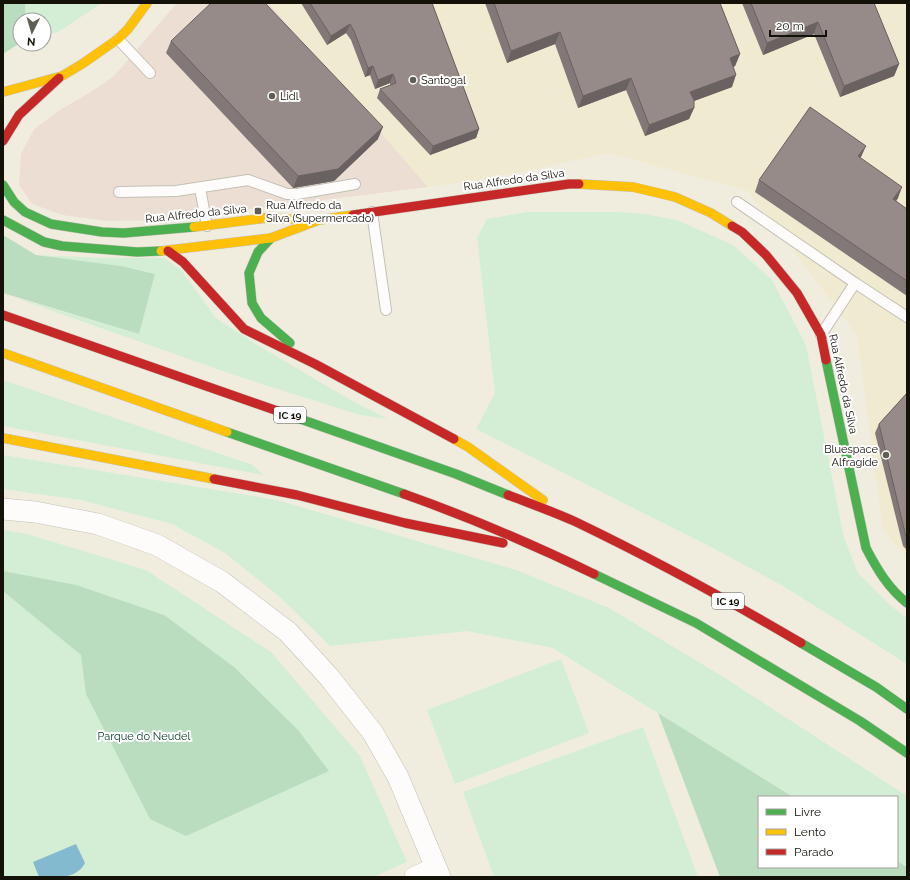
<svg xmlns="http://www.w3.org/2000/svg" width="910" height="880" font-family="Raleway,sans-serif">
  <rect width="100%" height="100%" fill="#f0eddf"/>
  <path fill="#edded3" d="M177,3h92l159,184 -264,33 -57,1 -45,-6 -30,-11 -13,-19 2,-31 13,-25 26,-19 34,-20 20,-14z"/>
  <path fill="#efead0" d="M269,3h638v555l-24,-28 -26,-195 -109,-144 -139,-38 -124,26 -57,8z"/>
  <g fill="#d3eed5">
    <path d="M25,3h77l-44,29 -14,4v-16h-18z"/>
    <path d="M527,212h90l27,2 33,6 56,25 39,35 34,65 38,193 14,35 33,33 16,12v46l-124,-78 -74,-40 -233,-117 19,-36 -18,-155 10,-19z"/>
    <path d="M36,255l68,3h60l17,12 35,48 43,28 95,56 34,17 -28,-4 -123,-39 -227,-80 129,38 16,-60 -34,-8z"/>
    <path d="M3,380l250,85 10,10 -260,-49z"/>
    <path d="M3,455l274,45 242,71 90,37 113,68 185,120v71l-10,-6v-64h-104l-240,-149 -86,-17 -137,15 -49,-48 -56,-45 -53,-29 -91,-24 -78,-11z"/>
    <path d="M3,530l24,4 119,36 125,82 89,104 47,106 -34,15h-370z"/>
    <path d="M561,659l28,74 -134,51 -28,-74z"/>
    <path d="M643,727l55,150h-204l-31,-85z"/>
  </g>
  <g fill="#baddbf">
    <path d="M3,3h22l1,17h-6v23l-17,11z"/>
    <path d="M3,235l33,20 85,11 34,8 -16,60 -136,-41z"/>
    <path d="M3,571l73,14 88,30 70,52 64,63 31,41 -143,65 -36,-17 -64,-125 -5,-39 -78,-64z"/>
    <path d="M658,713l135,84h-34v70h138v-6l10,6v10h-187z"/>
  </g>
  <path fill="#84bacf" d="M76,844l9,19c-9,17 -29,14 -46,14l-6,-15z"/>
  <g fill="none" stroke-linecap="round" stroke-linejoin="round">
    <defs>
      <g id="lane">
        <path d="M118,39l32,34"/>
        <path d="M200,188l7,38"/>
        <path d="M119,192l57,-1 72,-11 39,14h10l58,-10"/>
        <path d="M737,202l118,81 52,34"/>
        <path d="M372,212l14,98"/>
        <path d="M821,335l34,-52"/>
      </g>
      <g id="street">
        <path d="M3,509l32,3 63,12 59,21 65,37 66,50 41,45 44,56 25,44 42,100"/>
        <path d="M415,877l21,-9"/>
      </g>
      <g id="fast">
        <path d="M3,185l11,17 11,10 26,12 51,8 22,1 70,-6"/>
        <path d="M3,220l41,22 18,4 75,6 24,-1"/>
        <path d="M271,238l-13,14 -9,21 3,30 9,15 29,25"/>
        <path d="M826,360l40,188c11,21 22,40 41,55"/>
        <path d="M289,415l167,59 52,21"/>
        <path d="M227,432l177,62"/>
        <path d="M594,574l102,49 164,98 47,32"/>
        <path d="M801,643l75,44 31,22"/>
      </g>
      <g id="slow">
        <path d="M3,92l59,-16 20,-12 36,-25 10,-10 19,-26"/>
        <path d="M579,184l54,3 42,10 36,16 21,13"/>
        <path d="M194,227l72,-9 42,2"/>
        <path d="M161,251l110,-13 48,-18 34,-5"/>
        <path d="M3,353l224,79"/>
        <path d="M3,438l211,41"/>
        <path d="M454,439l14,8 75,53"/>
      </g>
      <g id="jam">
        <path d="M3,141l16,-26 40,-37"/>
        <path d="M353,215l216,-31h10"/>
        <path d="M732,226l10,6 24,23 31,38 24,42 5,25"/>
        <path d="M168,251l15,11 61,67 71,35 139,75"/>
        <path d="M3,315l286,100"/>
        <path d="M214,479l83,16 108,28 98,20"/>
        <path d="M404,494c65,23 128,50 190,80"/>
        <path d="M508,495c23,9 46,17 68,27 77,37 152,78 225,121"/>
      </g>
    </defs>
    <use href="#lane" stroke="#c3c0b5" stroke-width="12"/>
    <use href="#street" stroke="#c3c0b5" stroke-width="22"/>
    <use href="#fast" stroke="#c3c0b5" stroke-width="10"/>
    <use href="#slow" stroke="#c3c0b5" stroke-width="10"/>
    <use href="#jam" stroke="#c3c0b5" stroke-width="10"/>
    <use href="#lane" stroke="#fdfcfa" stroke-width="10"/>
    <use href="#street" stroke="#fdfcfa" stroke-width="21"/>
    <use href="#fast" stroke="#4caf50" stroke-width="9"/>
    <use href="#slow" stroke="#ffc107" stroke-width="9"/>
    <use href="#jam" stroke="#c62828" stroke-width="9"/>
  </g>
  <g fill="#827877">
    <path d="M301,3h131l47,126 -3,9 -46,17 -53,-57 3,-9 10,-4v-2l-15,6 -5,-14 -5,2 -14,-37 -5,-7 -19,12z"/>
    <path d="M485,3h235l20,51 -5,12 -2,1 -1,20 -38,14v7l-5,11 -44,17 -19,-46 -48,18 -23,-64 -48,19z"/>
    <path d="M742,3h132l25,61 -5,12 -54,21 -26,-63 -51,21z"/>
    <path d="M171,41l207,98 -44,42 -41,7 -127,-135z"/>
    <path d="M861,157v1l37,40 -2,3 11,8v87l-152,-104 4,-12z"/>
    <path d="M907,393v157l-4,-4 -28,-113 4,-9z"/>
  </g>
  <g fill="#6a6161">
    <path d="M818,22l-4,12 -51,21 4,-12z"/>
    <path d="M350,24l-4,9 -19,12 4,-9z"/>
    <path d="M560,32l-5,12 -48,19 4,-12z"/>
    <path d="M740,54l-5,12 -9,4 4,-12z"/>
    <path d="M899,64l-5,12 -54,21 4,-11z"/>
    <path d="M373,66l-3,9 -5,2 3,-9z"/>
    <path d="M393,74l-3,9 -15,6 3,-9z"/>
    <path d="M736,75l-4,12 -46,17 4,-12z"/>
    <path d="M631,78l-5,12 -48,18 5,-12z"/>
    <path d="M694,108l-5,11 -44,17 4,-11z"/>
    <path d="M383,127l-5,12 -44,42 -41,7 5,-12z"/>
    <path d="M479,129l-3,9 -46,17 3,-9z"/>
    <path d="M866,146l-5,11 -7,11 4,-12z"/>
    <path d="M902,187l-4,11 -9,13 4,-12z"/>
  </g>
  <g fill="#978b8a" stroke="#6a6161">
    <path d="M211,3h54l118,124 -45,42 -40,7 -127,-135z"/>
    <path d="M310,3h122l47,126 -46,17 -53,-57 16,-6 -3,-9 -15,6 -5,-14 -5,2 -14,-37 -4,-7 -19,12z"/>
    <path d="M494,3h226l20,51 -10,4 6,17 -46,17 4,8v8l-45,17 -18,-47 -48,18 -23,-64 -49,19z"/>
    <path d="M751,3h123l25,61 -55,22 -26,-64 -51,21z"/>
    <path d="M810,107l56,39 -8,10 44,31 -9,12 14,10v72l-148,-101z"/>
    <path d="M907,393v145l-1,-1 -27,-113z"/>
  </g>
  <g fill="#605e53" stroke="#fff" stroke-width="1.5">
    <circle cx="413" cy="80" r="4"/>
    <circle cx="272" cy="96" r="4"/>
    <rect x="254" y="207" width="8" height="8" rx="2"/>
    <circle cx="886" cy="455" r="4"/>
  </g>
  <g text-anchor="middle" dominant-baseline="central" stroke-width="4" stroke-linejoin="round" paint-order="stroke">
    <g fill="#fff" stroke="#5a5852" stroke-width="1">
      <rect x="274" y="407" width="32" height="16" rx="3"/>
      <rect x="712" y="593" width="32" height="16" rx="3"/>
    </g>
    <g font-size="10" font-weight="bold" fill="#131108">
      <text x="290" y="415">IC 19</text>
      <text x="728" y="601">IC 19</text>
    </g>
    <g font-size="11" fill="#131108" stroke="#fff" text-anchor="start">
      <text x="421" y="80">Santogal</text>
      <text x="280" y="96">Lidl</text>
      <text x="266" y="205">Rua Alfredo da<tspan x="266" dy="13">Silva (Supermercado)</tspan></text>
      <text x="878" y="449" text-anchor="end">Bluespace<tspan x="878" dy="13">Alfragide</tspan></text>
    </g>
    <g font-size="11" fill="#131108" stroke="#fff">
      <text transform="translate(514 180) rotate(-8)">Rua Alfredo da Silva</text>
      <text transform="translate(196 214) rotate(-6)">Rua Alfredo da Silva</text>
      <text transform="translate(843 384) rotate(78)">Rua Alfredo da Silva</text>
    </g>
    <g font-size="11" fill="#053c20" stroke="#fff">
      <text x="144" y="736">Parque do Neudel</text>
    </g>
  </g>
  <rect width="910" height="880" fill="none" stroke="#131108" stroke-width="8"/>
  <rect x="758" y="796" width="140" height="72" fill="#ffffff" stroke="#a1a09c"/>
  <rect x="766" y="809" width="20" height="6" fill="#4caf50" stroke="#a1a09c"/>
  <text x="794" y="816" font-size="12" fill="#131108">Livre</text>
  <rect x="766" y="829" width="20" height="6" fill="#ffc107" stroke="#a1a09c"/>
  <text x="794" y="836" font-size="12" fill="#131108">Lento</text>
  <rect x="766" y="849" width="20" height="6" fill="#c62828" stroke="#a1a09c"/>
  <text x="794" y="856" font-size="12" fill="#131108">Parado</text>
  <g transform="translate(32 32) rotate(185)"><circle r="19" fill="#ffffff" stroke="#a1a09c"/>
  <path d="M0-3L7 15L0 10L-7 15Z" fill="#605e53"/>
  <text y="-6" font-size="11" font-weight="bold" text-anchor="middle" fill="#131108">N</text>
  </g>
  <path d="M770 30v6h56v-6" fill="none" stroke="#131108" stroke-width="2"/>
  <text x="776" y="30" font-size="12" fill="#131108" stroke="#ffffff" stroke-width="3" paint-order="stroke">20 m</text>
</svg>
